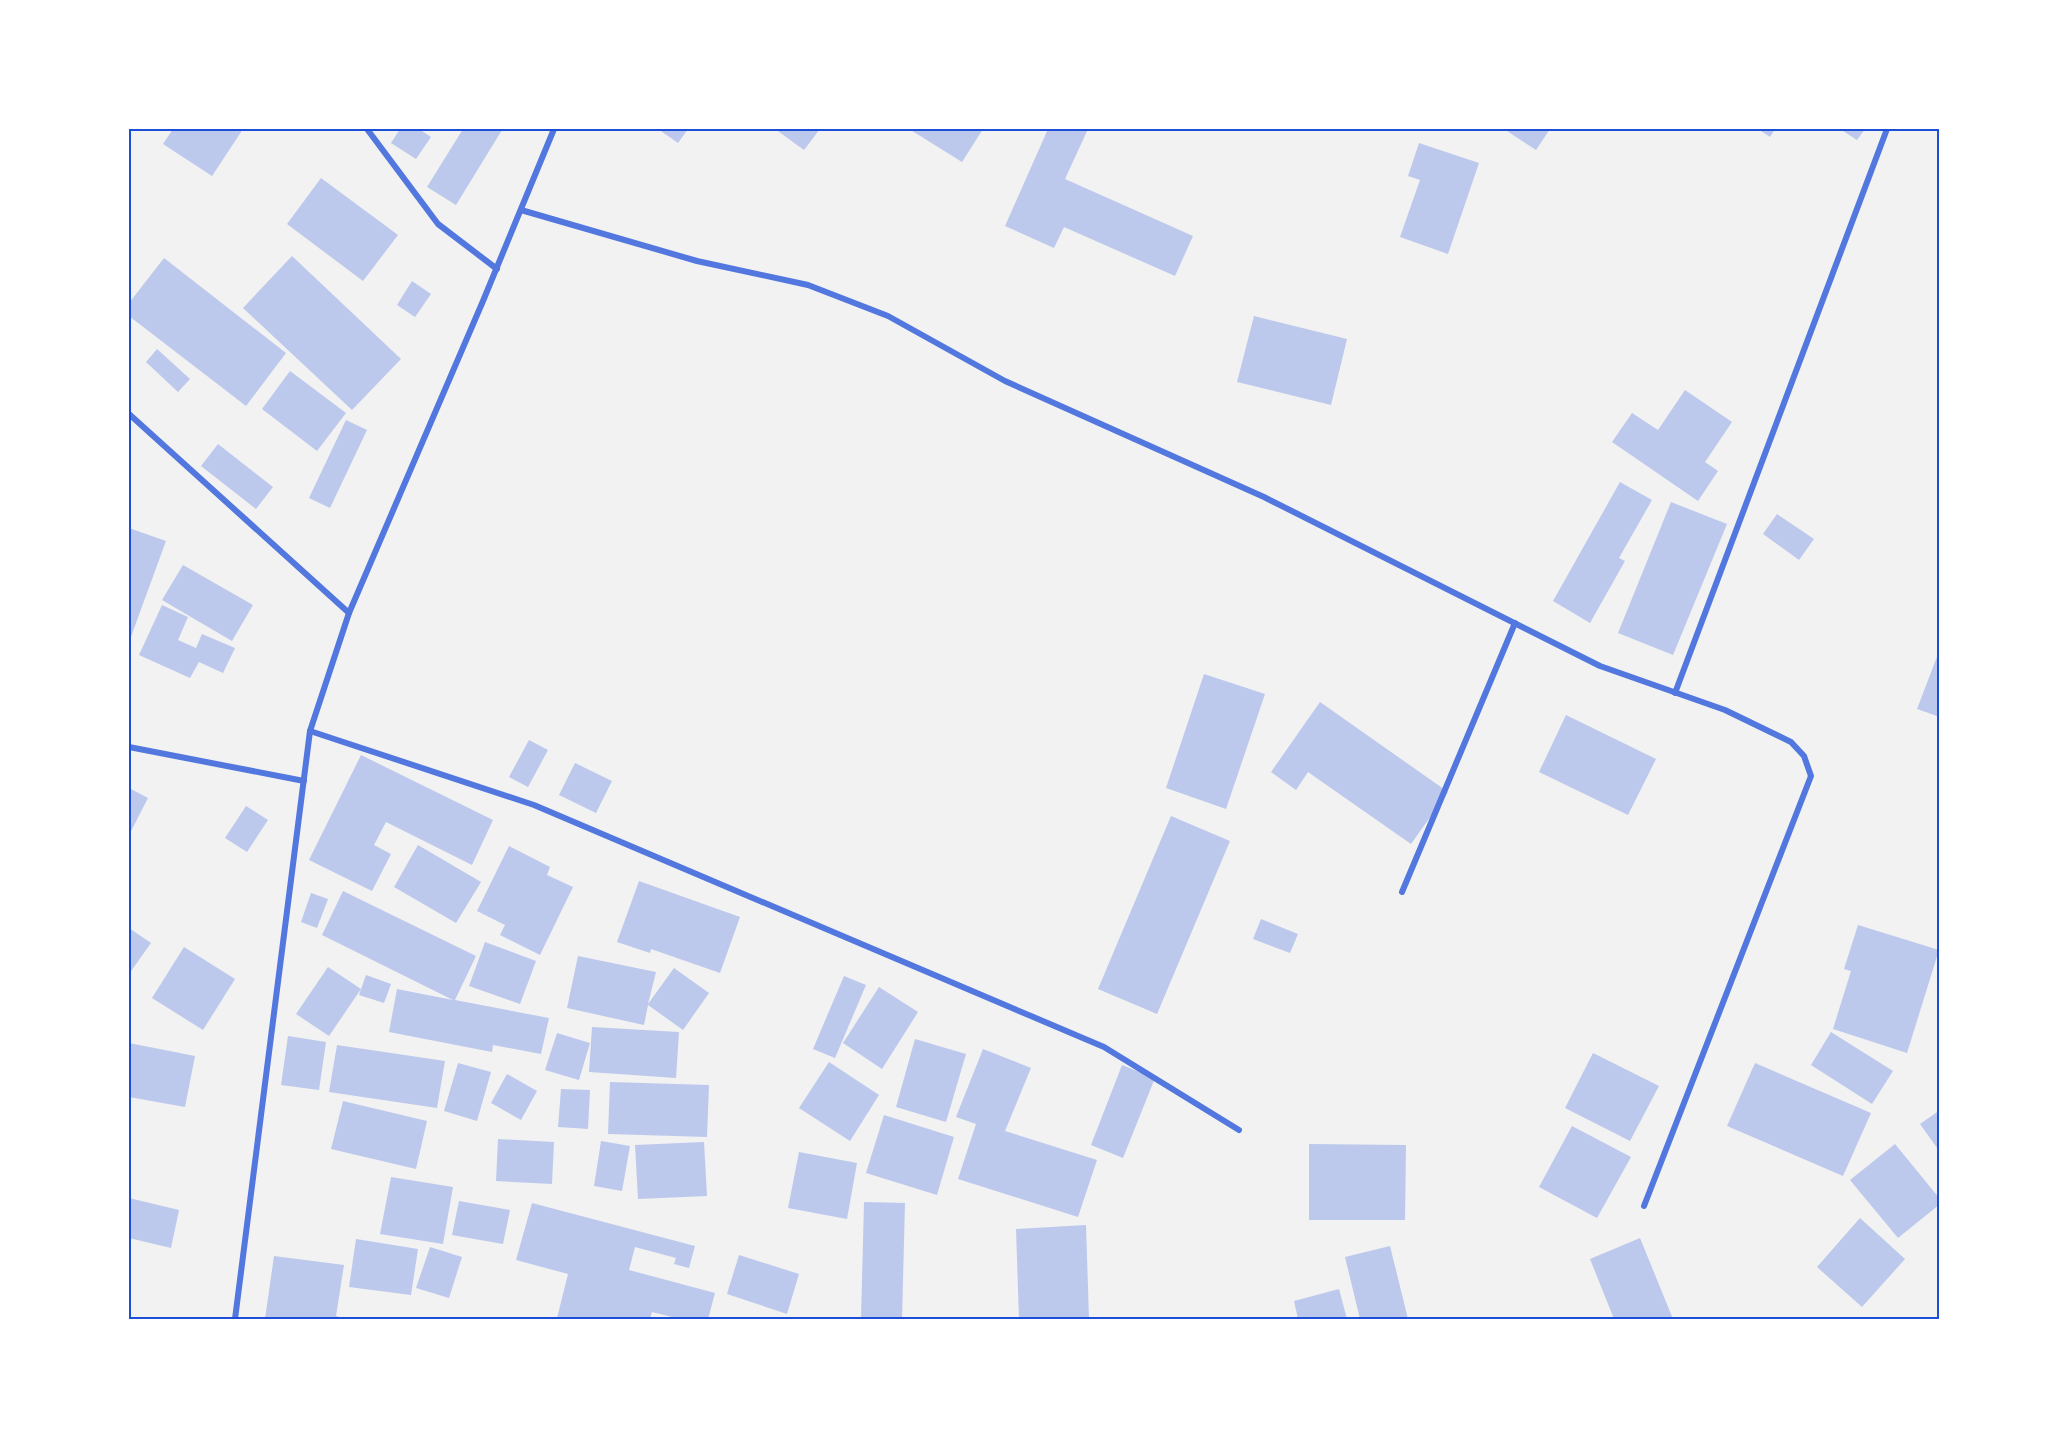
<svg xmlns="http://www.w3.org/2000/svg" width="2069" height="1448" font-family="Ubuntu,sans-serif">
  <rect width="100%" height="100%" fill="#f2f2f2"/>
  <g fill="#bdc9ec">
    <path d="M173,129h70l-31,47 -49,-32z"/>
    <path d="M400,129h19l12,8 -15,22 -25,-16z"/>
    <path d="M463,129l39,1 -46,75 -29,-18z"/>
    <path d="M658,129h30l-10,14z"/>
    <path d="M775,129h45l-16,21z"/>
    <path d="M909,129h74l-21,33z"/>
    <path d="M1048,129h40l-23,50 128,57 -18,40 -111,-49 -10,21 -49,-22z"/>
    <path d="M1504,129h46l-14,21z"/>
    <path d="M1758,129h17l-5,8z"/>
    <path d="M1840,129h25l-8,11z"/>
    <path d="M1419,143l60,20 -31,91 -48,-17 20,-57 -12,-4z"/>
    <path d="M321,178l77,57 -35,46 -76,-57z"/>
    <path d="M292,256l109,103 -49,51 -109,-102z"/>
    <path d="M164,258l122,95 -40,53 -117,-90v-13z"/>
    <path d="M412,281l19,13 -16,23 -18,-12z"/>
    <path d="M1254,316l93,23 -16,66 -94,-23z"/>
    <path d="M157,349l33,30 -12,13 -32,-30z"/>
    <path d="M290,371l56,42 -29,38 -55,-42z"/>
    <path d="M1685,390l47,32 -27,40 13,9 -20,30 -86,-59 20,-29 26,17z"/>
    <path d="M346,420l21,10 -37,78 -21,-10z"/>
    <path d="M218,444l55,43 -17,22 -55,-43z"/>
    <path d="M1620,482l32,18 -33,58 6,3 -35,62 -37,-22z"/>
    <path d="M1671,502l56,22 -54,131 -55,-22z"/>
    <path d="M1777,514l37,25 -15,21 -36,-26z"/>
    <path d="M129,528l37,13 -37,101z"/>
    <path d="M183,565l70,40 -21,36 -70,-41z"/>
    <path d="M162,605l26,12 -10,23 18,8 6,-14 33,14 -12,25 -24,-11 -9,16 -51,-23z"/>
    <path d="M1938,654l2,1v62l-23,-8z"/>
    <path d="M1204,674l61,20 -39,115 -60,-21z"/>
    <path d="M1320,702l128,90 -37,52 -103,-72 -12,18 -25,-18z"/>
    <path d="M1566,715l90,44 -28,56 -89,-43z"/>
    <path d="M529,740l19,10 -20,37 -19,-10z"/>
    <path d="M361,755l132,65 -21,45 -86,-43 -12,23 17,9 -19,37 -63,-31z"/>
    <path d="M575,763l37,18 -16,32 -37,-18z"/>
    <path d="M129,788l19,10 -19,37z"/>
    <path d="M246,806l22,14 -21,32 -22,-14z"/>
    <path d="M1171,816l59,25 -73,173 -59,-25z"/>
    <path d="M418,845l63,37 -25,41 -62,-36z"/>
    <path d="M509,846l41,21 -3,8 26,12 -33,68 -40,-20 5,-10 -28,-14z"/>
    <path d="M639,881l101,36 -20,56 -69,-24 -1,4 -33,-11z"/>
    <path d="M343,891l133,65 -21,44 94,18 -8,36 -48,-9 -1,7 -103,-20 8,-43 56,11 -131,-65z"/>
    <path d="M311,893l17,6 -11,29 -16,-6z"/>
    <path d="M1261,919l37,15 -8,19 -37,-14z"/>
    <path d="M1858,925l81,25 -32,103 -74,-24 18,-58 -7,-2z"/>
    <path d="M129,928l22,15 -22,31z"/>
    <path d="M485,942l51,19 -16,43 -51,-18z"/>
    <path d="M184,947l51,32 -32,51 -51,-32z"/>
    <path d="M578,956l78,16 -8,32 26,-36 35,25 -26,37 -35,-25 -4,20 -77,-17z"/>
    <path d="M328,967l33,22 -32,47 -33,-22z"/>
    <path d="M366,975l25,9 -7,19 -25,-8z"/>
    <path d="M844,976l22,9 -31,73 -22,-9z"/>
    <path d="M879,987l39,25 -36,57 -39,-26z"/>
    <path d="M592,1027l87,5 -3,46 -87,-6z"/>
    <path d="M1831,1032l62,39 -21,33 -61,-39z"/>
    <path d="M557,1033l33,10 -11,37 -34,-10z"/>
    <path d="M288,1036l38,6 -7,48 -38,-5z"/>
    <path d="M915,1039l51,15 -20,68 -50,-15z"/>
    <path d="M129,1043l66,13 -10,51 -56,-10z"/>
    <path d="M337,1045l108,16 -8,47 -108,-16z"/>
    <path d="M983,1049l48,19 -26,63 92,29 -19,57 -120,-38 18,-55 -20,-7z"/>
    <path d="M1593,1053l66,33 -29,55 -65,-33z"/>
    <path d="M829,1062l50,33 -29,46 -51,-33z"/>
    <path d="M458,1063l33,9 -14,49 -33,-10z"/>
    <path d="M1755,1063l116,50 -28,63 -116,-50z"/>
    <path d="M1122,1065l33,13 -32,80 -32,-13z"/>
    <path d="M507,1074l30,17 -16,29 -30,-17z"/>
    <path d="M610,1082l99,3 -2,52 -99,-3z"/>
    <path d="M561,1089l29,1 -2,39 -30,-2z"/>
    <path d="M343,1101l84,20 -11,48 -85,-20z"/>
    <path d="M1940,1110v42l-20,-28z"/>
    <path d="M884,1115l70,22 -17,58 -71,-22z"/>
    <path d="M1572,1126l59,31 -34,61 -58,-31z"/>
    <path d="M498,1139l56,3 -2,42 -56,-3z"/>
    <path d="M601,1141l29,5 -8,45 -28,-5z"/>
    <path d="M704,1142l3,54 -69,3 -3,-54z"/>
    <path d="M1309,1144l97,1 -1,75h-96z"/>
    <path d="M1895,1144l45,55v5l-42,34 -48,-58z"/>
    <path d="M799,1152l58,11 -10,56 -59,-11z"/>
    <path d="M391,1177l62,10 -10,57 -63,-10z"/>
    <path d="M129,1198l50,12 -8,38 -42,-10z"/>
    <path d="M459,1201l51,9 -7,34 -51,-9z"/>
    <path d="M864,1202l41,1 -3,116h-41z"/>
    <path d="M532,1203l163,43 -6,22 -15,-4 2,-6 -41,-11 -6,23 86,23 -7,26h-28l-28,-7 -2,7 -93,-1 11,-44 -52,-14z"/>
    <path d="M1860,1218l45,41 -43,48 -45,-40z"/>
    <path d="M1086,1225l3,94h-70l-3,-90z"/>
    <path d="M1640,1238l33,81h-59l-24,-60z"/>
    <path d="M356,1239l62,10 -7,46 -62,-8z"/>
    <path d="M1390,1246l18,73h-48l-15,-62z"/>
    <path d="M430,1247l32,10 -13,41 -33,-10z"/>
    <path d="M739,1255l60,19 -12,40 -60,-20z"/>
    <path d="M274,1256l70,9 -8,51 10,3h-81z"/>
    <path d="M1339,1289l8,30h-49l-4,-18z"/>
  </g>
  <g fill="none" stroke-linecap="round" stroke-linejoin="round">
    <g stroke="#5277de" stroke-width="6">
      <path d="M367,129l71,95 59,45"/>
      <path d="M521,210l176,51 111,24 80,31 117,65 259,116 336,169 125,44 66,32 13,14 7,20 -167,430"/>
      <path d="M129,414l220,199"/>
      <path d="M1675,693l212,-564"/>
      <path d="M310,731l224,74 570,242 135,83"/>
      <path d="M129,747l175,34"/>
      <path d="M1402,892l113,-269"/>
      <path d="M235,1319l75,-588 39,-118 134,-312 71,-172"/>
    </g>
  </g>
  <rect width="2069" height="1448" fill="none" stroke="#ffffff" stroke-width="261"/>
  <rect x="130" y="130" width="1808" height="1188" fill="none" stroke="#1d4ed8" stroke-width="2"/>
</svg>
